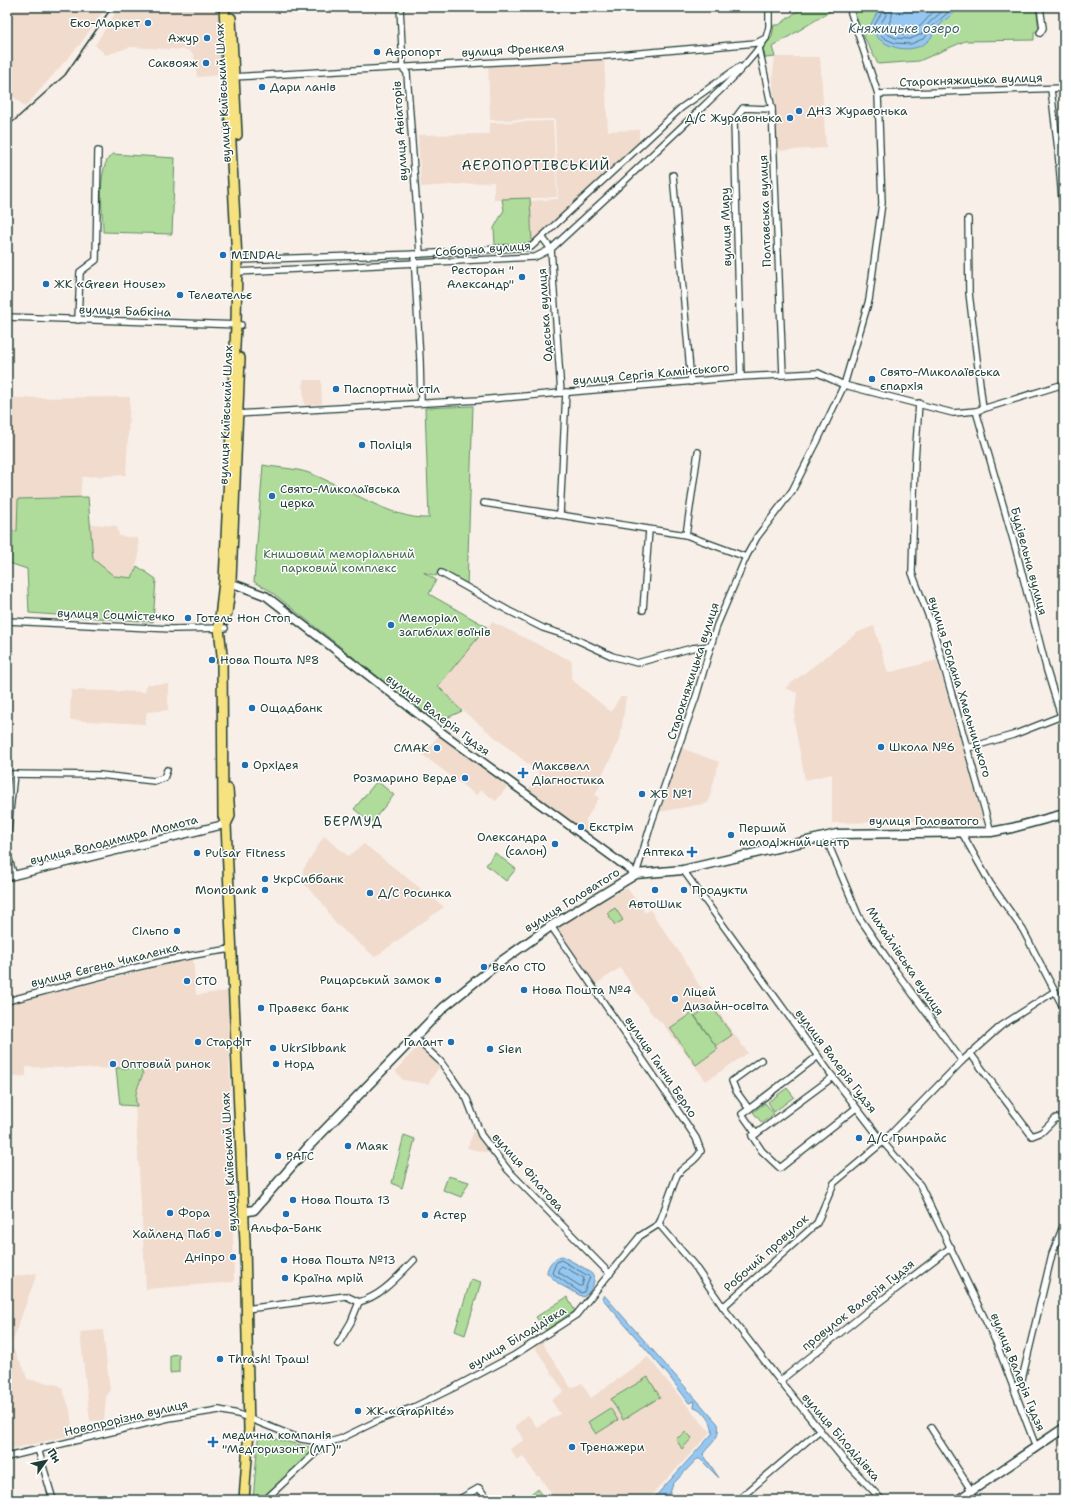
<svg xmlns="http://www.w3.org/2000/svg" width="1071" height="1507" font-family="'Shantell Sans',sans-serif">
  <rect width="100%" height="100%" fill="#f8efe8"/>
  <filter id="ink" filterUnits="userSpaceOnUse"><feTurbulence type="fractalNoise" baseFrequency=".025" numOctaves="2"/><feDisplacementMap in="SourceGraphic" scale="8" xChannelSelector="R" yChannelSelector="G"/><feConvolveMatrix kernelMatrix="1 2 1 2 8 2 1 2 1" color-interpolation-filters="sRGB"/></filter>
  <g filter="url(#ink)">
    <g fill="#f0dbcd">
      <path d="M7,7h99l-25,36 -56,64 -18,-16z"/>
      <path d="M119,7h99l3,68 -24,2 -3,-22 -6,-5 -58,-3 -24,8 -11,-10z"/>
      <path d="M775,57h45l6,91 -51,3 -2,-77z"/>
      <path d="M604,59l4,72 31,-1v13l-107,100 -2,-42 28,-2 -3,-80 -65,1 -2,-57z"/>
      <path d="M553,121l4,76 -63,3v-18l-73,5 -3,-52 72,-1v-11z"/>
      <path d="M303,380h18l1,24 -18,1z"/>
      <path d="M130,397l-4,78 -44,2 -2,20 -62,2 -1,32 -8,1v31l-2,9v-105l6,-69z"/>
      <path d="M90,524l27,2 2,10 19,2 1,18 -7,22 -18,-2 -21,-17z"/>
      <path d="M492,622l80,39 -1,18 40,33 9,-15h6l-6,43 -19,37 1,4 -7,14 4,3 -14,23 7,6 -2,4 -5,3 -57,-44 11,-17 -71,-58 -30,-29z"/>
      <path d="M874,626l14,47 49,-13 46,160 -151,3v-49l-27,6 -11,-59 3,-28 -12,-5 73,-56z"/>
      <path d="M147,684h21v26l-21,2 -2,12 -75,-4 1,-30 74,2z"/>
      <path d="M439,735l68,52 -11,14 -15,-11 -5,5 -53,-40z"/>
      <path d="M681,748l38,14 -11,41 -49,9z"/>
      <path d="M324,836l24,20 16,-12 80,63 -69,50 -40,-34 -13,-21 -18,-18 -1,-14z"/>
      <path d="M627,888l18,25 5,-3 36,52 11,20 51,71 -42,28 -43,-57 -11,-10 -32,-46 -24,16 -38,-55 2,-4 24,-15z"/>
      <path d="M193,958l3,37 32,-4 6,291 -88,7 -13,-220 -107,-2v9l-19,1v-72z"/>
      <path d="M420,1044l21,20 -13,20 -25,-4 -8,-9z"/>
      <path d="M481,1127l4,4 -5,8 11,3 -2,11 -22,-5 7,-17z"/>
      <path d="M37,1273l-26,73 13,23 3,10 32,6 4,5 7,20 3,25 -66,15v-172z"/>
      <path d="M103,1330l7,61 -4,6 -2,23 -14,1 -10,-89z"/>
      <path d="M539,1338l32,50 11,-5 9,15 57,-41 50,62 13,13 -60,64 -6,3 -89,1 -17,-24 -2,1 -14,-21 -6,4 -7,-11 14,-9 -9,-14 13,-11 9,12 23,-13 -9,-14 13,-8 -32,-49z"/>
    </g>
    <g fill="#afdc9b" stroke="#678c68">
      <path d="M803,7h34l-65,40 3,10 -10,1 -2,-10 9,-11 2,-12h5z"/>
      <path d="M852,7h184l3,23 -5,2v8l-69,1 -46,20 -41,3 -17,-33z"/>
      <path d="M112,154l63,4 -3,76 -69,-2c0,-21 -7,-64 9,-78z"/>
      <path d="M530,198l2,45 -37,2 -1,-17 10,-18 -2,-11z"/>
      <path d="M473,406l-6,180 -28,-16 -3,6 -13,-4 13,8 -7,14 58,33 -49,59 24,25 -26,12 -167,-133 -15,-8 9,-117c14,3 32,3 46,8 36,13 82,47 120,45l-4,-110z"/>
      <path d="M88,497l5,62 21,17 18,2 5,-12 19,13 -3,43 -124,-9 -2,-44 -18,-6v-31l8,-1 1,-32z"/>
      <path d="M377,781l17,14 -23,28 -17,-14z"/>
      <path d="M495,853l21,16 -10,12 -20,-16z"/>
      <path d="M615,908l8,12 -8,5 -8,-12z"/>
      <path d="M711,1005l21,30 -16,11 -21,-30z"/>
      <path d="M692,1013l26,36 -22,16 -26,-37z"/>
      <path d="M116,1068l25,1 2,5c-4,10 -10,21 -6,32l-17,-1z"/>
      <path d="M787,1088l7,9 -20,15 -6,-10z"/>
      <path d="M765,1103l9,11 -12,9 -9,-11z"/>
      <path d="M404,1135l11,4 -13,49 -10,-5z"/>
      <path d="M448,1176l21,6 -8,15 -18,-7z"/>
      <path d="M471,1279l10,3 -16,53 -10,-4z"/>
      <path d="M567,1297l8,14 -29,19 -10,-13z"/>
      <path d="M179,1354v18l-9,1v-18z"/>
      <path d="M648,1377l12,20 -37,23 -12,-21z"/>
      <path d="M610,1408l8,12 -22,14 -8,-12z"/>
      <path d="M686,1432l6,6 -10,11 -6,-10z"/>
      <path d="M263,1436l50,12v4l-52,47 -8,1 5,-60z"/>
      <path d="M537,1489l7,9 -3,2h-11l-2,-3 -2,1z"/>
    </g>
    <g fill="#96c7f2" stroke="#6690a6">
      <path d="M876,7h84c-7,7 -16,13 -23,21 -4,4 -5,10 -9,13 -18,16 -50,6 -58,-15l8,-15z"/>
      <path d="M562,1256l24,13 8,7c1,8 -4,17 -11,21l-24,-13 -12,-11c0,-7 7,-16 15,-17z"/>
      <path d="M604,1295l114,129c3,14 -8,20 -15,30l16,24 -19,-19h-3l-24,25 -3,9 -3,1 -6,6h-9l60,-66c2,-11 -8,-24 -18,-27l1,-6 -6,2 -20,-27 -67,-78z"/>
    </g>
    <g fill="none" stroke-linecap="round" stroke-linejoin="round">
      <g stroke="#4f7480" stroke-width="1">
        <path d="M881,7l1,5 -8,14 3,6 9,7 9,4 16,1 14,-6 8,-12 21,-19"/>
        <path d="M886,7v8l-6,10 1,4 8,6 7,3 14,1 12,-5 7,-11 18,-16"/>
        <path d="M893,7l-1,9 -4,10c22,21 35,-5 50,-19"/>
        <path d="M561,1260l29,17 -6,15 -3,1 -29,-20 4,-10z"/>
        <path d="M562,1266l22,12 -2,8h-2l-22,-14v-2z"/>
      </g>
      <defs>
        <g id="minor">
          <path d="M400,7l3,61 4,5 13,181"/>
          <path d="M1040,7l3,21 -3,5"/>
          <path d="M759,48l13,61 11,266"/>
          <path d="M232,77l374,-21 150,-13 10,-5 3,-11v-20"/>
          <path d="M1051,89l7,61 6,76"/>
          <path d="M878,94l186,-6"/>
          <path d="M673,175l18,207"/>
          <path d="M968,219l1,74 14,116"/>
          <path d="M542,237l9,12 10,144"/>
          <path d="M414,254l6,106 1,43"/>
          <path d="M237,260l183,-6 111,-7 150,-139 58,-41"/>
          <path d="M237,272l298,-15 16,-8c47,-43 94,-87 140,-131 26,-25 55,-50 75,-80"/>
          <path d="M7,317l234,8"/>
          <path d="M78,320l2,-48 16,-12 2,-109"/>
          <path d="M741,377l-7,-257 9,-12 29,1"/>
          <path d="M919,403l-4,57 -3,113 20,52 59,207"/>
          <path d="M976,411l40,139 31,121 14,45"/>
          <path d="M236,414l243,-14 262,-23 77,-4 26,12 109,28 23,-2 88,-27"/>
          <path d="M484,503l76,12 6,-123"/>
          <path d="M560,515l126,20 60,22"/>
          <path d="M686,535l12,-83"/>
          <path d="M441,573l68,38 34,17 28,9 41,19 25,7 55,-15 19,-2"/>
          <path d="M643,610l6,-80"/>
          <path d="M7,621l165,8 53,-1"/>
          <path d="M968,748l45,-13 51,-20"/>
          <path d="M7,774l93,1 54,6 10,-3 3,-8"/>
          <path d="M962,833l28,50 33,47 41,79"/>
          <path d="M827,836l3,12 29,69 36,53 67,91"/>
          <path d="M7,839l7,-65"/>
          <path d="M7,853l7,23"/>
          <path d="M683,870l150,207 50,65 37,43 76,157 40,105"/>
          <path d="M636,874l16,-53 44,-124 21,-72 29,-68 11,-20 35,-46 25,-49 27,-57 25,-85 13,-97 -4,-109 -29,-87"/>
          <path d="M551,926l123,179 22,33 5,13c-5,11 -17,14 -24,24l-18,49"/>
          <path d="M7,1001c75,-19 149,-42 225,-52"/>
          <path d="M415,1038l25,23 11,15 16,23 14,36 27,35 102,104"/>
          <path d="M970,1053l62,83 10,-4 14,-14 8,2"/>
          <path d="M761,1060l-29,21 4,10 13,18 69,-53"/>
          <path d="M749,1109l-7,5 14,20 77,-57"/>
          <path d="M756,1134l-4,2 10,15 18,17 76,-60"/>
          <path d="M723,1307l94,-84 17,-40 49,-41 79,-81 39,-35 54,-35"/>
          <path d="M246,1309l100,-13 13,6"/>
          <path d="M338,1344l13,-22 8,-20c23,-6 38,-25 55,-42"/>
          <path d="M780,1381l85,-68 86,-66"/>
          <path d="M1014,1389l8,-10 30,-125 12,-30"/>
          <path d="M931,1428l40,62"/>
          <path d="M38,1449l15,51"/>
          <path d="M7,1457l162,-39 50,-8 19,4 63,25 25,4"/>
          <path d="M265,1500l61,-57 14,-4 39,-19 35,-13 39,-19 60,-32 63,-41 64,-79 19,-12 35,41 29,42 57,74 64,79 38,40"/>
          <path d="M458,1500l21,-12 9,12"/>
          <path d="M738,1500l82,-70"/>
        </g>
        <g id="tertiary">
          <path d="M226,581l40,15 174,135 196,143"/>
          <path d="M7,877l219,-53"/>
        </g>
        <g id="secondary">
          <path d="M243,1212l11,-2 55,-64 135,-139 52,-42 55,-39 85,-52 47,-4 154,-36 154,-2 21,-4 52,-14"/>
          <path d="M958,1500l106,-72"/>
        </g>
        <g id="trunk">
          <path d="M224,7l13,253 -1,65 -12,256 -5,47 3,27 1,161 3,8 19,419 4,187 -5,70"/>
          <path d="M231,18l6,117"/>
          <path d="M227,613l4,-32 9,-223"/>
          <path d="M226,824l4,-8 -2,-27"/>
        </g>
      </defs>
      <use href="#minor" stroke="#1f3d34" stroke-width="8"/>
      <use href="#tertiary" stroke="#1f3d34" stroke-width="10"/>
      <use href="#secondary" stroke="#1f3d34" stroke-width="11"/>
      <use href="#trunk" stroke="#1f3d34" stroke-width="12"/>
      <use href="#minor" stroke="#fff" stroke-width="5.5"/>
      <use href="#tertiary" stroke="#fff" stroke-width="7"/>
      <use href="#secondary" stroke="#fff" stroke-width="8"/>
      <use href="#trunk" stroke="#f7e281" stroke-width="9"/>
      <path stroke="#1f3d34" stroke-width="1.5" d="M7,127l58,-52 47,-68"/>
    </g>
  </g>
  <g fill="#1f6fb2" stroke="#fff" stroke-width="1.5">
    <circle cx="148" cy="23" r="4"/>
    <circle cx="207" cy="38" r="4"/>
    <circle cx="377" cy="52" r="4"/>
    <circle cx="206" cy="63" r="4"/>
    <circle cx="262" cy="87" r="4"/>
    <circle cx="799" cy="111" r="4"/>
    <circle cx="790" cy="118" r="4"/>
    <circle cx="223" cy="255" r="4"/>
    <circle cx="522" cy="277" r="4"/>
    <circle cx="46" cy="284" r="4"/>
    <circle cx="180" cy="295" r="4"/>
    <circle cx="872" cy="379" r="4"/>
    <circle cx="336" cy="389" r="4"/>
    <circle cx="362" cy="445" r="4"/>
    <circle cx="272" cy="496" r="4"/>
    <circle cx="188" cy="618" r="4"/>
    <circle cx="391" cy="625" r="4"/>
    <circle cx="212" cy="660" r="4"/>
    <circle cx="252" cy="708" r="4"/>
    <circle cx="881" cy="747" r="4"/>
    <circle cx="437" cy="748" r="4"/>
    <circle cx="245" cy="765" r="4"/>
    <path d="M521 767h4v4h4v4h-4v4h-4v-4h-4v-4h4z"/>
    <circle cx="465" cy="778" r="4"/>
    <circle cx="642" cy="794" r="4"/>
    <circle cx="581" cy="827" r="4"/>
    <circle cx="731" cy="835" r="4"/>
    <circle cx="555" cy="844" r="4"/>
    <path d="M690 846h4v4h4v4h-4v4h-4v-4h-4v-4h4z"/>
    <circle cx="197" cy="853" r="4"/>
    <circle cx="265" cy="879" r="4"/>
    <circle cx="265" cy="890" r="4"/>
    <circle cx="655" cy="890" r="4"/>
    <circle cx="684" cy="890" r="4"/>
    <circle cx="370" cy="893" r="4"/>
    <circle cx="177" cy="931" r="4"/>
    <circle cx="484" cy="967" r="4"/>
    <circle cx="438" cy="980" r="4"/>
    <circle cx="187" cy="981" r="4"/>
    <circle cx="524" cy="990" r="4"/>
    <circle cx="675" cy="999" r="4"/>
    <circle cx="261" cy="1008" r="4"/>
    <circle cx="198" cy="1042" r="4"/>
    <circle cx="451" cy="1042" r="4"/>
    <circle cx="273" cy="1048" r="4"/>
    <circle cx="490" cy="1049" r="4"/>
    <circle cx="113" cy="1064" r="4"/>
    <circle cx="276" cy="1064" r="4"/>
    <circle cx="859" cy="1138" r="4"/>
    <circle cx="348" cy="1146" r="4"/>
    <circle cx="278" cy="1156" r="4"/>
    <circle cx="293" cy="1200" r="4"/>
    <circle cx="170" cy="1213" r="4"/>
    <circle cx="286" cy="1214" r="4"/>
    <circle cx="425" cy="1215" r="4"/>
    <circle cx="218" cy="1234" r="4"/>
    <circle cx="233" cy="1257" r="4"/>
    <circle cx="284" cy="1260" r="4"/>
    <circle cx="285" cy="1278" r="4"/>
    <circle cx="220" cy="1359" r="4"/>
    <circle cx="358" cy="1411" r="4"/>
    <path d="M211 1436h4v4h4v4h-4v4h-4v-4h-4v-4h4z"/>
    <circle cx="572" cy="1447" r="4"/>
  </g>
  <g text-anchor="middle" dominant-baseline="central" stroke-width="3" stroke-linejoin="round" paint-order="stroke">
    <g font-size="12" fill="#1f3d34" stroke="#fff" text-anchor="start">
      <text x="140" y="23" text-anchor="end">Еко-Маркет</text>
      <text x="199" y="38" text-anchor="end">Ажур</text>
      <text x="385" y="52">Аеропорт</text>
      <text x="198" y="63" text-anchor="end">Саквояж</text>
      <text x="270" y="87">Дари ланів</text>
      <text x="807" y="111">ДНЗ Журавонька</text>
      <text x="782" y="118" text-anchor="end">Д/С Журавонька</text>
      <text x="231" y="255">MINDAL</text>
      <text x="514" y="270" text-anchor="end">Ресторан "<tspan x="514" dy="14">Александр"</tspan></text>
      <text x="54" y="284">ЖК «Green House»</text>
      <text x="188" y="295">Телеательє</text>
      <text x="880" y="372">Свято-Миколаївська<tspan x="880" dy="14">єпархія</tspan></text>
      <text x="344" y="389">Паспортний стіл</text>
      <text x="370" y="445">Поліція</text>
      <text x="280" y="489">Свято-Миколаївська<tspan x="280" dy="14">церка</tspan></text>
      <text x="196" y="618">Готель Нон Стоп</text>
      <text x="399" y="618">Меморіал<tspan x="399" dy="14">загиблих воїнів</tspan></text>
      <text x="220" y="660">Нова Пошта №8</text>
      <text x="260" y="708">Ощадбанк</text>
      <text x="889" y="747">Школа №6</text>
      <text x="429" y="748" text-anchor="end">СМАК</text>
      <text x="253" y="765">Орхідея</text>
      <text x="532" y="766">Максвелл<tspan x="532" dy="14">Діагностика</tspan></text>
      <text x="457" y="778" text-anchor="end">Розмарино Верде</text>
      <text x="650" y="794">ЖБ №1</text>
      <text x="589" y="827">Екстрім</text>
      <text x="739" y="828">Перший<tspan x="739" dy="14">молодіжний центр</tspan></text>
      <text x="547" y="837" text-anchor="end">Олександра<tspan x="547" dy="14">(салон)</tspan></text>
      <text x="684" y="852" text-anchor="end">Аптека</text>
      <text x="205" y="853">Pulsar Fitness</text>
      <text x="273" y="879">УкрСиббанк</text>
      <text x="257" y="890" text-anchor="end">Monobank</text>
      <text x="692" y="890">Продукти</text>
      <text x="378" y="893">Д/С Росинка</text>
      <text x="655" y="904" text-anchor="middle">АвтоШик</text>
      <text x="169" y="931" text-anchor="end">Сільпо</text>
      <text x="492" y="967">Вело СТО</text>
      <text x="430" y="980" text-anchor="end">Рицарський замок</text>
      <text x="195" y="981">СТО</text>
      <text x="532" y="990">Нова Пошта №4</text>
      <text x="683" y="992">Ліцей<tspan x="683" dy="14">Дизайн-освіта</tspan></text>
      <text x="269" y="1008">Правекс банк</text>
      <text x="206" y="1042">Старфіт</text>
      <text x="443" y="1042" text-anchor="end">Галант</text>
      <text x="281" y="1048">UkrSibbank</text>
      <text x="498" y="1049">Sien</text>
      <text x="121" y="1064">Оптовий ринок</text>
      <text x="284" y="1064">Норд</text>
      <text x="867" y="1138">Д/С Гринрайс</text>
      <text x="356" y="1146">Маяк</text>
      <text x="286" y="1156">РАГС</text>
      <text x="301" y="1200">Нова Пошта 13</text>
      <text x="178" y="1213">Фора</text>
      <text x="433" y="1215">Астер</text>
      <text x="286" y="1228" text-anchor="middle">Альфа-Банк</text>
      <text x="210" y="1234" text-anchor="end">Хайленд Паб</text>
      <text x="225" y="1257" text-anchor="end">Дніпро</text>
      <text x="292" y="1260">Нова Пошта №13</text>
      <text x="293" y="1278">Країна мрій</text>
      <text x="228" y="1359">Thrash! Траш!</text>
      <text x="366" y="1411">ЖК «Graphité»</text>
      <text x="222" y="1435">медична компанія<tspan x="222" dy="14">"Медгоризонт (МГ)"</tspan></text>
      <text x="580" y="1447">Тренажери</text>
    </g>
    <g font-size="12" fill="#1f3d34" stroke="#fff">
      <text transform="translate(513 50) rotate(-3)">вулиця Френкеля</text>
      <text transform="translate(971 80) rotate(-2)">Старокняжицька вулиця</text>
      <text transform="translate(223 93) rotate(-93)">вулиця Київський Шлях</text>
      <text transform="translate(400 131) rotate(-94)">вулиця Авіаторів</text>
      <text transform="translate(765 211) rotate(-92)">Полтавська вулиця</text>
      <text transform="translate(726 227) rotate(-92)">вулиця Миру</text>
      <text transform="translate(483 249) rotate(-4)">Соборна вулиця</text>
      <text transform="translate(125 311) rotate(2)">вулиця Бабкіна</text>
      <text transform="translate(545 315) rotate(-94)">Одеська вулиця</text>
      <text transform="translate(651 374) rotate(-5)">вулиця Сергія Камінського</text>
      <text transform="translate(226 415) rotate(-88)">вулиця Київський Шлях</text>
      <text transform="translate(1029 561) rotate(75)">Будівельна вулиця</text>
      <text transform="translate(116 615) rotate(2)">вулиця Соцмістечко</text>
      <text transform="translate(693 671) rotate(-72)">Старокняжицька вулиця</text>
      <text transform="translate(960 687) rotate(73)">вулиця Богдана Хмельницького</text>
      <text transform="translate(438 715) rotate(37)">вулиця Валерія Гудзя</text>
      <text x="924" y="821">вулиця Головатого</text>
      <text transform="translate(114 840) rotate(-14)">вулиця Володимира Момота</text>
      <text transform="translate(572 900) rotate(-32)">вулиця Головатого</text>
      <text transform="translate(905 961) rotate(56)">Михайлівська вулиця</text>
      <text transform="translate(105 965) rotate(-14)">вулиця Євгена Чикаленка</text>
      <text transform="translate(836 1061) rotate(53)">вулиця Валерія Гудзя</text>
      <text transform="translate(661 1067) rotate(56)">вулиця Ганни Берло</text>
      <text transform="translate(229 1162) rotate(-93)">вулиця Київський Шлях</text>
      <text transform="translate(528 1172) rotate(48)">вулиця Філатова</text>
      <text transform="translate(766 1253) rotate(-42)">Робочий провулок</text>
      <text transform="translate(858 1305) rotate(-38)">провулок Валерія Гудзя</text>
      <text transform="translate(517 1338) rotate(-31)">вулиця Білодідівка</text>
      <text transform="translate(1018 1372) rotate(68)">вулиця Валерія Гудзя</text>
      <text transform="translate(126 1418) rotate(-13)">Новопрорізна вулиця</text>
      <text transform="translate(841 1437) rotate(49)">вулиця Білодідівка</text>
    </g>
    <g font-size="12" fill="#43654e" stroke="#fff">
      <text x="339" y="554">Книшовий меморіальний<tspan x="339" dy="14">парковий комплекс</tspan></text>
    </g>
    <g font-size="13" font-style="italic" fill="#3d6064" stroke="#fff">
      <text x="904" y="28">Княжицьке озеро</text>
    </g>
    <g font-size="13" letter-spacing="1" fill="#1f3d34" stroke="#fff">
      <text x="353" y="821">БЕРМУД</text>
    </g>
    <g font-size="14" letter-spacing="1" fill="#1f3d34" stroke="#fff">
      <text x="536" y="165">АЕРОПОРТІВСЬКИЙ</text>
    </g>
  </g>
  <rect width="1071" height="1507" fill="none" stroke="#fff" stroke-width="24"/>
  <rect x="12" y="12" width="1047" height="1483" fill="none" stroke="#1f3d34" stroke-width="1.5" filter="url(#ink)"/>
  <g transform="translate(46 1461) rotate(57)" stroke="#ffffff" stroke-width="3" paint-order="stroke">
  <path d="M0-3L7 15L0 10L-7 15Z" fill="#1f3d34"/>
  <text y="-6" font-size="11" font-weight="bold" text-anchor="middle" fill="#1f3d34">Пн</text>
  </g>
</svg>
